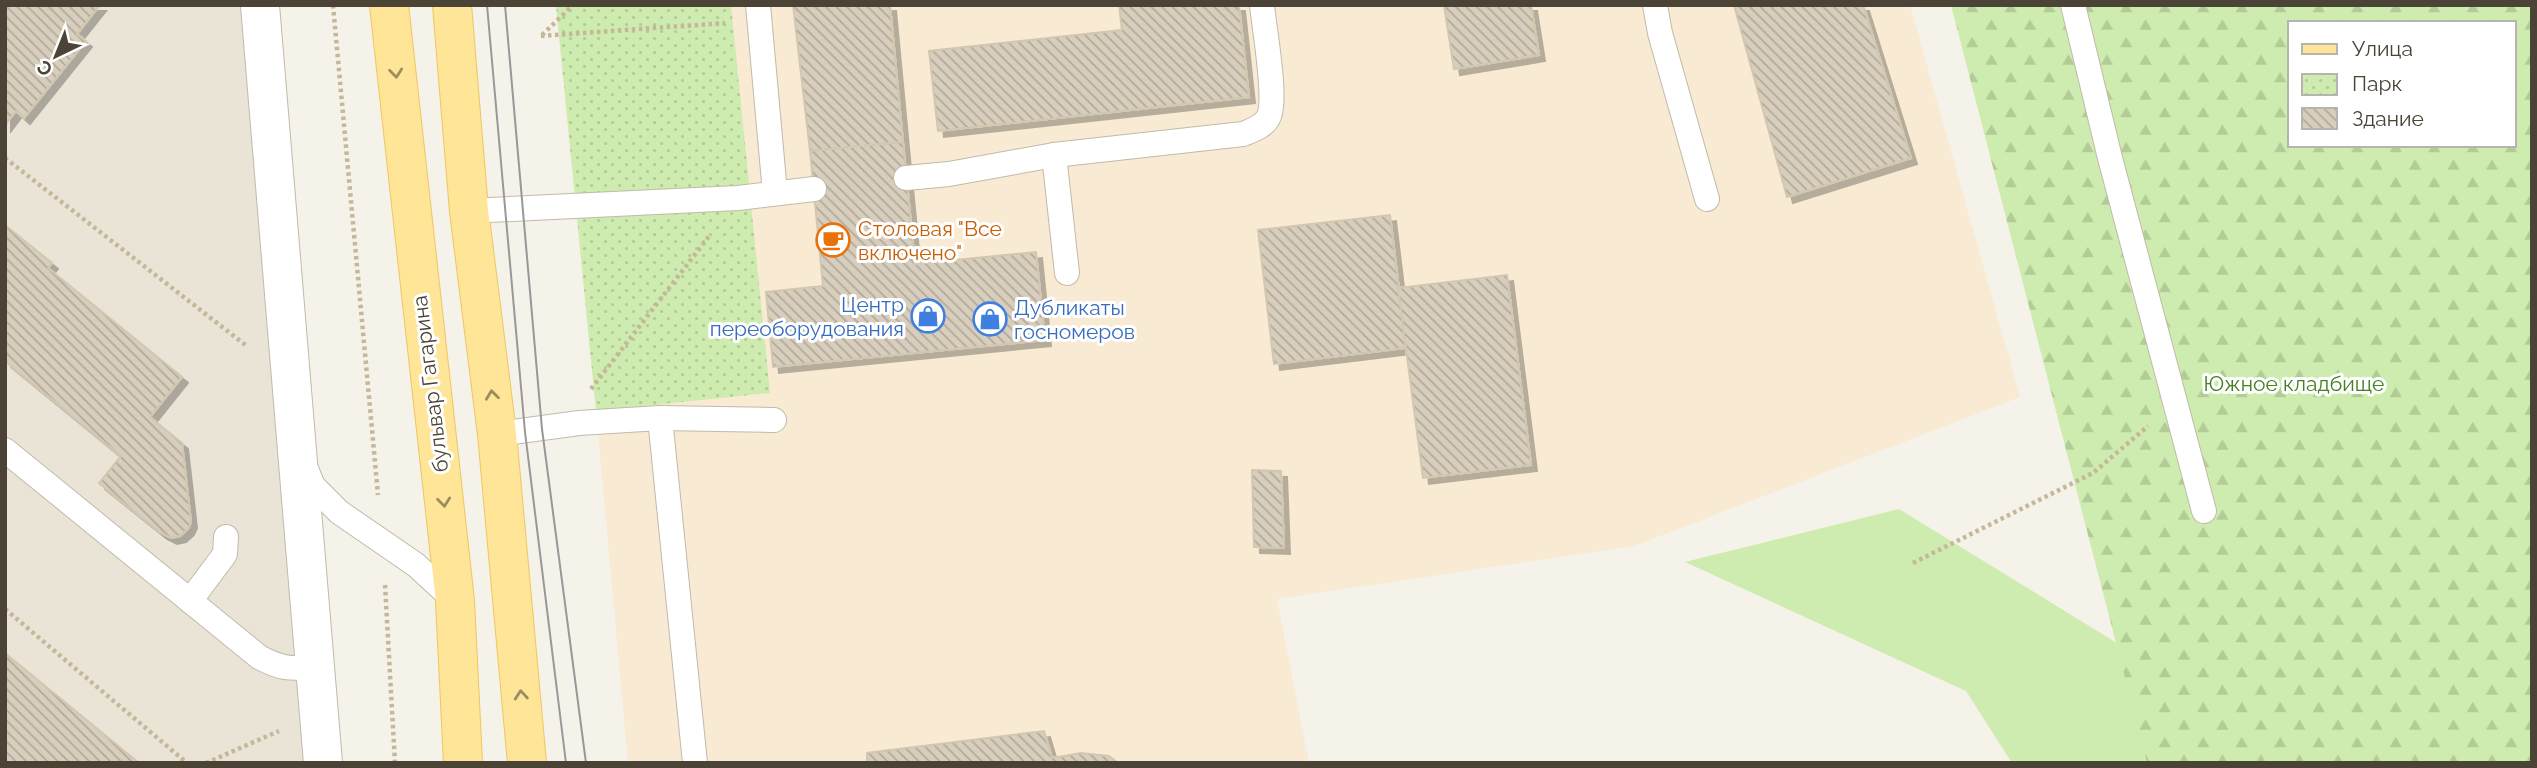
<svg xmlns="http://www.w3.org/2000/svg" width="2537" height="768" font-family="Raleway,sans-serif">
  <defs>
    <pattern id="forest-firs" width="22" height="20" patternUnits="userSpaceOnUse" patternTransform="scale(1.75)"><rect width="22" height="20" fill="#ceecaf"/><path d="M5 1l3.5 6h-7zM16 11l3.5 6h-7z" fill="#b2cc97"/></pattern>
    <pattern id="park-dots" width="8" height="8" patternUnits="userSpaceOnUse" patternTransform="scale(1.75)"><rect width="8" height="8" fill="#ceecaf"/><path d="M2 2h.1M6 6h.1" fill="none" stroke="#b2cc97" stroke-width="1.8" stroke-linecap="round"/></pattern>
    <pattern id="building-back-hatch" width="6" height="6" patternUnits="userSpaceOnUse" patternTransform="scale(1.75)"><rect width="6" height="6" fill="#d8cebd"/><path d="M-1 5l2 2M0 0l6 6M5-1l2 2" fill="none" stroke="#b1a99a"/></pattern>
    <filter id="shadow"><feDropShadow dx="6" dy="6" stdDeviation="0" flood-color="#0004"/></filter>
  </defs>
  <rect width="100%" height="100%" fill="#f5f2e9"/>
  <path fill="#eae4d6" d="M5,5h242l71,758h-313z"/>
  <path fill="#f8ead3" d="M556,5h1354l110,392 -386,149 -357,53 32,164h-681l-32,-352z"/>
  <path fill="#ceecaf" d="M1899,509l221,136 29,118h-137l-46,-72 -281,-129z"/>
  <path fill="url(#forest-firs)" fill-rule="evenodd" d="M1951,5h581v758h-385zM2290,23h224v122h-224z"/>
  <path fill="url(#park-dots)" d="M556,5h175l39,388 -174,18z"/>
  <g fill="url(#building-back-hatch)" stroke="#d3c7b0" stroke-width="2" filter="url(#shadow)">
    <path d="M5,5h95l-23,29 9,7 -62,77 -8,-7 -11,14z"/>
    <path d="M793,5h97l13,137 -93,9z"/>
    <path d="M1119,5h120l10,92 -311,34 -9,-80 193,-21z"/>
    <path d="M1444,5h87l8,50 -85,14z"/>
    <path d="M1734,5h129l48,153 -124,39z"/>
    <path d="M903,142l12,122 121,-12 9,88 -272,27 -7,-75 57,-6 -13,-135z"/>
    <path d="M1390,215l16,133 -132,16 -16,-134z"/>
    <path d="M5,225l47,38 -4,5 134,109 -32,40 32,26 9,79 -3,7 -8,7 -9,2 -10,-5 -62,-50 22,-27 -116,-95z"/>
    <path d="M1507,275l24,190 -108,13 -25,-190z"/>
    <path d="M1252,470l29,1 3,77 -30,-1z"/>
    <path d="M5,653l134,110h-131l-3,-3z"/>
    <path d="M1044,731l8,27 29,-5 28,3 9,7h-251v-10z"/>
  </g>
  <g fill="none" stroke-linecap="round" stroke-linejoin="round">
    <defs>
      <g id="lane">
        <path d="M758,5l17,188"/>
        <path d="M1655,5l5,28 47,166"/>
        <path d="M2073,5l37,153 94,353"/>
        <path d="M906,178l43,-4 105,-19"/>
        <path d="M469,211l269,-13 76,-9"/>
        <path d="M1067,273l-13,-118 189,-21c10,-4 22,-8 26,-18 8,-19 -5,-88 -7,-111"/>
        <path d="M660,418l35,345"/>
        <path d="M497,434l82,-11 81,-5 114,2"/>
        <path d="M5,450l254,207c22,12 31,12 55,10"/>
        <path d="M304,464l9,22 26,26 77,53 39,36"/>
        <path d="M190,601l35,-47 1,-17"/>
      </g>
      <path id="street" d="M260,5l63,758"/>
      <g id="primary">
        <path d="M389,5l66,596 8,162"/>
        <path d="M452,5l17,206 28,223 30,329"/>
      </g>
    </defs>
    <use href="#lane" stroke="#c2baaa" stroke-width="26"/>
    <use href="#street" stroke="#c2baaa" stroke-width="40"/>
    <use href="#primary" stroke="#ecc760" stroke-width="40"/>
    <g stroke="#c5b79a" stroke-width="4.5" stroke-dasharray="3.5 3.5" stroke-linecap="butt">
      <path d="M333,5l45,490"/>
      <path d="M542,35l31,-30"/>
      <path d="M541,36l184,-13"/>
      <path d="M5,158l243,189"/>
      <path d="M591,389l119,-154"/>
      <path d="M1913,563l180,-90 55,-47"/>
      <path d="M385,585l10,178"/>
      <path d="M5,609l182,154"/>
      <path d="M206,763l73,-32"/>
    </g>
    <use href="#lane" stroke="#fff" stroke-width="24"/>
    <use href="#street" stroke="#fff" stroke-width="38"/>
    <use href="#primary" stroke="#ffe598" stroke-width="38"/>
    <g stroke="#989898" stroke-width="2">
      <path d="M487,5l38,427 41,331"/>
      <path d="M505,5l37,424 44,334"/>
    </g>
  </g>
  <defs><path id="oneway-chevron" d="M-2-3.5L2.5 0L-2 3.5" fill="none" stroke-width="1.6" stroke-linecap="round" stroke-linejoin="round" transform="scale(1.75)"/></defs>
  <g stroke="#9b8c62">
    <use href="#oneway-chevron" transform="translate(396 73) rotate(84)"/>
    <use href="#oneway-chevron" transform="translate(492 395) rotate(-97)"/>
    <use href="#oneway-chevron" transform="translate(444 502) rotate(84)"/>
    <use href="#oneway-chevron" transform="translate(521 695) rotate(-95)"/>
  </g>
  <defs>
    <symbol id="cafe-ring" viewBox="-11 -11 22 22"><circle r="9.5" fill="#fff" stroke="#e8710a" stroke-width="1.5"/><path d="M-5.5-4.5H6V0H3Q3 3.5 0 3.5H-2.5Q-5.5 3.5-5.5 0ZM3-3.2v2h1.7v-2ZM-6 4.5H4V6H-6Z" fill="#e8710a"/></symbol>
    <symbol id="shop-ring" viewBox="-11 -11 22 22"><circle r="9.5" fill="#fff" stroke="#3f7fe0" stroke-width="1.5"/><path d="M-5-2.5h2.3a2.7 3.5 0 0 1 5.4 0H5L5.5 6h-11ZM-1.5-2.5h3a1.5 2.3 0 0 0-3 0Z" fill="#3f7fe0"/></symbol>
  </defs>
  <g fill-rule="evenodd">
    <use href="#cafe-ring" x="814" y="221" width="38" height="38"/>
    <use href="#shop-ring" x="909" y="297" width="38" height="38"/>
    <use href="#shop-ring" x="971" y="300" width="38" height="38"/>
  </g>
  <g text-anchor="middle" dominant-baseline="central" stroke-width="6" stroke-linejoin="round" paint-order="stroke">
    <g font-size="21" fill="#c56008" stroke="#fff" text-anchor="start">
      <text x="858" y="228">Столовая "Все<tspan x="858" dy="24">включено"</tspan></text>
    </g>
    <g font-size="21" fill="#366cbe" stroke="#fff" text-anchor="end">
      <text x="904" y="304">Центр<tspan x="904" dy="24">переоборудования</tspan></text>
      <text x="1014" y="307" text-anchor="start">Дубликаты<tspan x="1014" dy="24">госномеров</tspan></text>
    </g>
    <g font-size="21" fill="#448124" stroke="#fff">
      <text x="2294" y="383">Южное кладбище</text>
    </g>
    <g font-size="21" fill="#4a4336" stroke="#fff">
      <text transform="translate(430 384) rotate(-97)">бульвар Гагарина</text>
    </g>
  </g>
  <rect width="2537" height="768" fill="none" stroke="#4a4336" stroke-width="14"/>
  <rect x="2288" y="21" width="228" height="126" fill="#ffffff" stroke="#b7b4af" stroke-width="2"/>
  <rect x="2302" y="44" width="35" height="10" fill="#ffe598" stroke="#b7b4af" stroke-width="2"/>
  <text x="2352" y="56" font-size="21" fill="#4a4336">Улица</text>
  <rect x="2302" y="74" width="35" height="21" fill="url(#park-dots)" stroke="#b7b4af" stroke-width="2"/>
  <text x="2352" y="91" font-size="21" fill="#4a4336">Парк</text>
  <rect x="2302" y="108" width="35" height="21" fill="url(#building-back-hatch)" stroke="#b7b4af" stroke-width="2"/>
  <text x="2352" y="126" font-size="21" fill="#4a4336">Здание</text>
  <g transform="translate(56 56) rotate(223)" stroke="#ffffff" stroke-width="5" paint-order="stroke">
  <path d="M0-5L12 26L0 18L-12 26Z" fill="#4a4336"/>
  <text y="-10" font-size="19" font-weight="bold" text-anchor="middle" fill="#4a4336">С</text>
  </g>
</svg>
